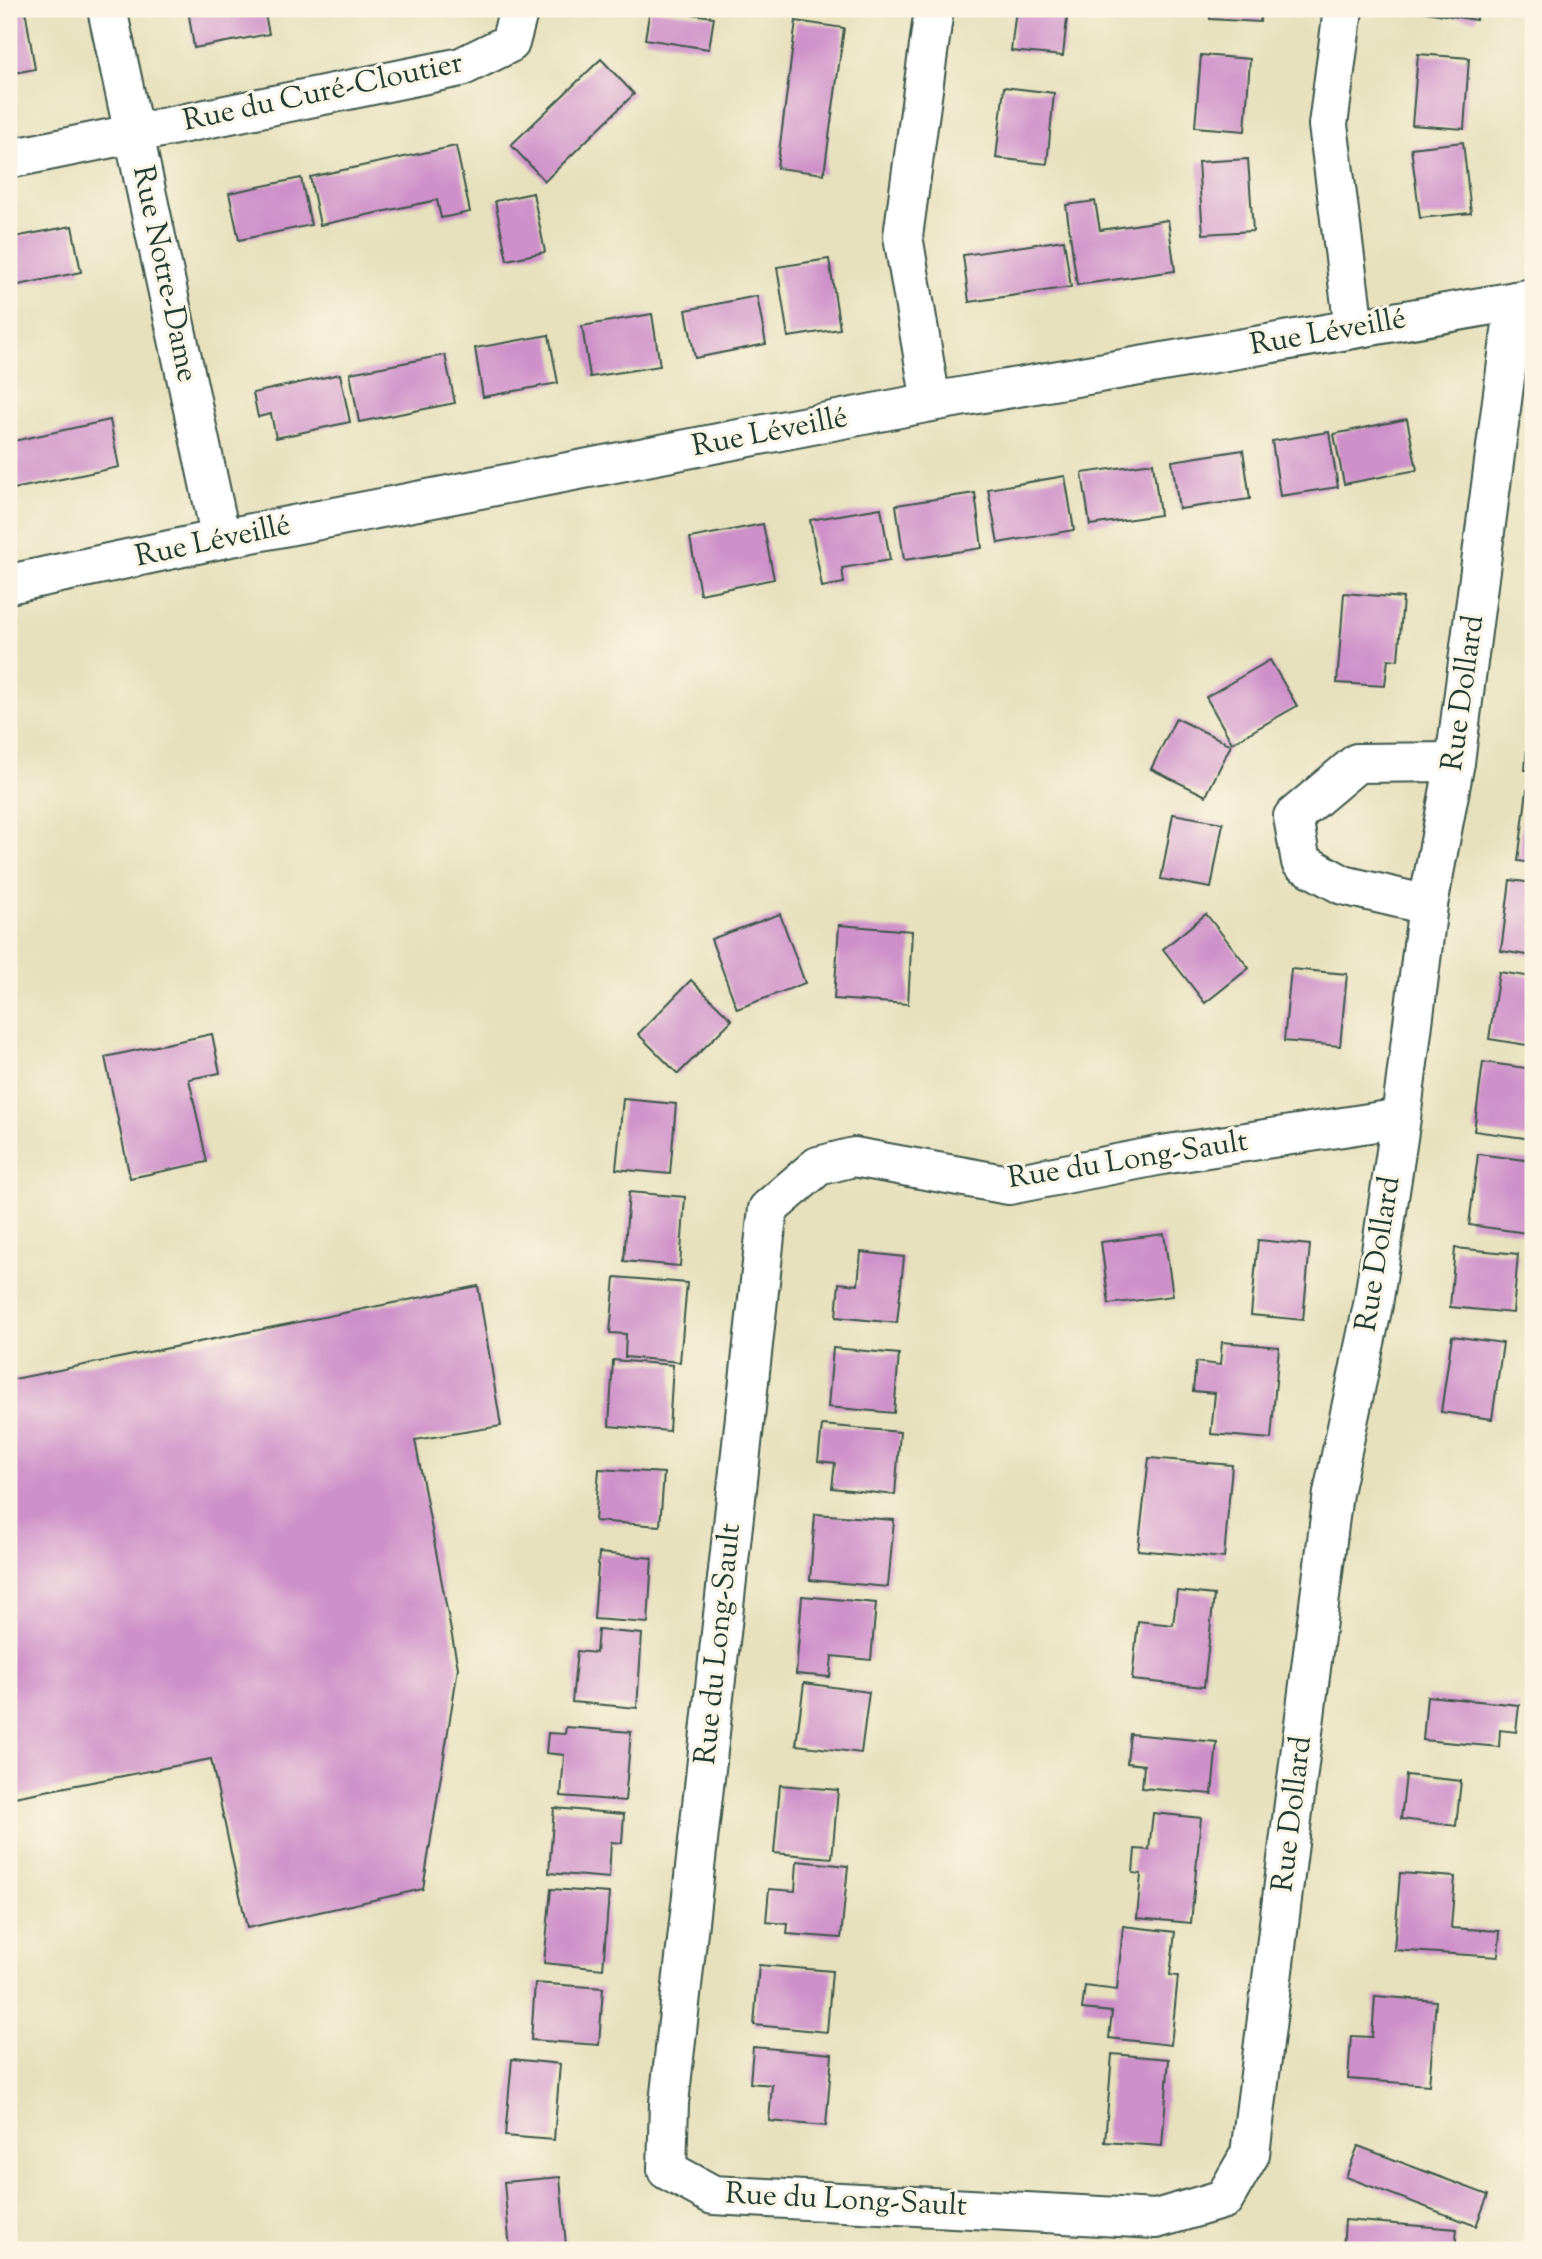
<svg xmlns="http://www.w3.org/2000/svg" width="1542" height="2259" font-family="'Sorts Mill Goudy',serif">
  <rect width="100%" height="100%" fill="#fcf5e5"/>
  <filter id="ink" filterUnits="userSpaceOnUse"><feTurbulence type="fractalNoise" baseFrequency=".0143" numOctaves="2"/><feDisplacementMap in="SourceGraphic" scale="14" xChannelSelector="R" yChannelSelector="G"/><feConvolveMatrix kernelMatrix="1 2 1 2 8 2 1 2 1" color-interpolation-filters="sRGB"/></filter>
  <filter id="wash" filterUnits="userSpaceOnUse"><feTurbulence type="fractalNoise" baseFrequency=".00686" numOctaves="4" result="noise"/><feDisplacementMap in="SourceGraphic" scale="28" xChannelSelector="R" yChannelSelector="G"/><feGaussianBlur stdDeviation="1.57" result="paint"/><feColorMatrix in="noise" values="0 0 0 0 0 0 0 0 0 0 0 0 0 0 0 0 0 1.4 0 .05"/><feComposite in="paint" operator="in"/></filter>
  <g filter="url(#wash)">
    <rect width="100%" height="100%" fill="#e6e0bc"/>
    <g id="blocks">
      <g fill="#ce90c9">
        <path d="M9,9h16l10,60 -26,5z"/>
        <path d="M188,9h76l5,25 -75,14z"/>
        <path d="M650,9l64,8 -5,32 -64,-10z"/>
        <path d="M1016,9h52l-5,47 -52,-5z"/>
        <path d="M1210,9h51l-1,13 -50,-3z"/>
        <path d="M1425,9h53l-2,11 -51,-8z"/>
        <path d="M796,21l48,7 -20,146 -47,-6z"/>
        <path d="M1418,54l51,4 -5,71 -52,-4z"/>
        <path d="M1201,55l49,4 -5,72 -50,-4z"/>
        <path d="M601,59l33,35 -89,87 -34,-36z"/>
        <path d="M1004,87l50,6 -7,71 -51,-6z"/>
        <path d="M1463,142l8,71 -51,5 -9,-70z"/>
        <path d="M456,146l14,66 -29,6 -4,-18 -117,25 -10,-48z"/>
        <path d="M1248,159l5,72 -50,3 -5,-72z"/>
        <path d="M301,178l10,47 -72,15 -10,-47z"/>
        <path d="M533,193l12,59 -38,8 -12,-59z"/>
        <path d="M1095,201l5,29 68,-10 7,51 -98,14 -11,-80z"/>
        <path d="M72,226l9,46 -72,15v-49z"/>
        <path d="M1064,240l7,47 -102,15 -6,-47z"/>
        <path d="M829,259l11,70 -52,8 -11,-70z"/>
        <path d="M757,296l9,48 -71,14 -9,-48z"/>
        <path d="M652,314l8,52 -70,11 -8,-51z"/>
        <path d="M549,335l9,48 -75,14 -8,-49z"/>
        <path d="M445,355l10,48 -96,19 -9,-49z"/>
        <path d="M340,374l10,48 -74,16 -5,-24 -13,3 -5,-24z"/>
        <path d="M1407,419l10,51 -73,14 -10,-50z"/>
        <path d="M110,420l9,47 -110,23v-48z"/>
        <path d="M1329,432l9,55 -58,9 -8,-55z"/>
        <path d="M1243,450l7,49 -71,10 -7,-48z"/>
        <path d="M1153,463l7,52 -70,10 -8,-52z"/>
        <path d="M1065,476l9,54 -76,13 -10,-54z"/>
        <path d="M975,493l7,55 -78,12 -8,-55z"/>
        <path d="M881,508l9,52 -48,8 2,15 -22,4 -12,-67z"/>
        <path d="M763,524l11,55 -74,15 -10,-56z"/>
        <path d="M1344,593l59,5 -5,62 -10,-1 -3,27 -48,-3z"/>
        <path d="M1270,660l27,46 -65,37 -26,-46z"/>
        <path d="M1531,698h2v72h-8z"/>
        <path d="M1176,718l55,27 -25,51 -55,-27z"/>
        <path d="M1527,790l6,1v72l-15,-2z"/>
        <path d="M1173,814l50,9 -12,65 -50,-9z"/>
        <path d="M1510,880l23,3v73l-32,-5z"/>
        <path d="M780,914l25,69 -68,26 -26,-70z"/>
        <path d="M1206,914l43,54 -44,35 -42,-54z"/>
        <path d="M839,925l73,6 -4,73 -74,-5z"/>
        <path d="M1291,969l56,5 -7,72 -56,-5z"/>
        <path d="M1499,972l34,5v69l-44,-7z"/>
        <path d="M691,980l41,40 -54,54 -40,-40z"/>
        <path d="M212,1034l8,39 -31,6 18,83 -77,16 -25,-121z"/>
        <path d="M1483,1062l50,7 -1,70 -58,-8z"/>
        <path d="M623,1099l53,5 -6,70 -54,-5z"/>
        <path d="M1478,1154l55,7v23l-6,49 -58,-8z"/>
        <path d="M629,1192l56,5 -5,69 -56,-5z"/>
        <path d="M1164,1234l9,62 -64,8 -8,-62z"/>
        <path d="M1258,1240l52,5 -7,75 -52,-5z"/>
        <path d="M1455,1248l63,6 -5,59 -63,-6z"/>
        <path d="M861,1252l43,5 -7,66 -61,-6 3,-34 19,2z"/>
        <path d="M615,1277l72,6 -7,79 -55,-5 1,-23 -16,-1z"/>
        <path d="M478,1286l23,140 -86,14 43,228 -35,221 -176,39 -36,-169 -202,39v-418z"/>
        <path d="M1452,1336l51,7 -11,76 -51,-7z"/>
        <path d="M1222,1342l57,5 -8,92 -60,-5 4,-41 -22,-2 3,-29 24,3z"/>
        <path d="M833,1348l66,6 -5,59 -66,-6z"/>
        <path d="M613,1360l60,5 -4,66 -60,-5z"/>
        <path d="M822,1425l78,7 -5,63 -63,-7 3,-25 -17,-2z"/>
        <path d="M1149,1458l83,7 -8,93 -86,-8z"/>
        <path d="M599,1469l65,4 -4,53 -65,-5z"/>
        <path d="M815,1514l79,6 -6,67 -78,-7z"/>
        <path d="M599,1553l53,5 -4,65 -54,-4z"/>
        <path d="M1177,1591l37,4 -10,92 -72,-7 6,-59 35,4z"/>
        <path d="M802,1596l74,7 -5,57 -39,-4 -2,21 -34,-3z"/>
        <path d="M598,1630l44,4 -5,74 -65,-6 5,-51 19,2z"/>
        <path d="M804,1683l65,9 -8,61 -65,-8z"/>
        <path d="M1427,1696l92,9 -3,27 -16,-2 -1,17 -76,-7z"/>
        <path d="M566,1727l65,5 -6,69 -64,-5 3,-41 -18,-2 2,-20 17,1z"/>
        <path d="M1130,1734l87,8 -5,52 -70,-6 2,-23 -17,-2z"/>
        <path d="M1406,1775l55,6 -5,45 -55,-7z"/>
        <path d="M780,1785l58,5 -6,68 -58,-5z"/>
        <path d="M554,1808l70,6 -2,29 -11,-1 -2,36 -60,-5z"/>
        <path d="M1153,1813l48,5 -10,105 -54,-5 4,-44 -8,-1 2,-24 14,1z"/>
        <path d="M797,1861l51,5 -7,72 -54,-4 1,-10 -22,-2 3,-33 26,2z"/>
        <path d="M1400,1873l55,4 -4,51 49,3 -2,26 -104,-7z"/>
        <path d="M551,1889l58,4 -6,76 -59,-6z"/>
        <path d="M1123,1926l52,6 -5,43 8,1 -7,69 -62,-7 3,-26 -30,-3 3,-23 32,4z"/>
        <path d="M759,1965l73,6 -5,61 -73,-7z"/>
        <path d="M535,1983l68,5 -4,57 -68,-5z"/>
        <path d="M1375,1996l61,5 -7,84 -81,-6 3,-43 21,1z"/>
        <path d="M753,2047l79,7 -6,72 -57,-5 3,-36 -22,-2z"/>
        <path d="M1112,2054l57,5 -7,87 -57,-4z"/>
        <path d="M512,2059l48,5 -6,76 -49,-4z"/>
        <path d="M1358,2146l130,49 -12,31 -130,-49z"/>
        <path d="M560,2177l6,69 -56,4 -6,-68z"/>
        <path d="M1345,2220l112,9 -2,21h-112z"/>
      </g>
    </g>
  </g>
  <g filter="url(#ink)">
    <use href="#blocks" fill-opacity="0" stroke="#3d5548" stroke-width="2"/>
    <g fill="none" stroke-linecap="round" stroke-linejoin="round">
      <defs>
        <g id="minor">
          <path d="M107,9l114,530"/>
          <path d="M1343,9l-15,116 26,203"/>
          <path d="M9,159l452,-92 49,-24 9,-34"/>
          <path d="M931,402l-28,-166 31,-227"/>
          <path d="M9,584l212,-45 710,-137 602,-104"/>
          <path d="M1428,905l-85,-20 -42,-23 -8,-45 64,-54 98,-1"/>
          <path d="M1401,1118l-239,37 -153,30 -155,-28 -36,9 -50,43 -99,894 -2,67 46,25 443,24 68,-20 26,-45 83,-661 40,-188 28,-187 27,-213 27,-143 60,-461"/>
        </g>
      </defs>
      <use href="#minor" stroke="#3d5548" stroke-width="42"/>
      <use href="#minor" stroke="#fff" stroke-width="38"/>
    </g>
  </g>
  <g text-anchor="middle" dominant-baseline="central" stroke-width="6" stroke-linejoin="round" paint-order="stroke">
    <g font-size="30" fill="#1f3d34" stroke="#fcf5e5">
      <text transform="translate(323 93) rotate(-12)">Rue du Curé-Cloutier</text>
      <text transform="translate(164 274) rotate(78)">Rue Notre-Dame</text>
      <text transform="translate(1328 333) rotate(-10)">Rue Léveillé</text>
      <text transform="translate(770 433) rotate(-11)">Rue Léveillé</text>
      <text transform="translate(213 542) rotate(-12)">Rue Léveillé</text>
      <text transform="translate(1464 693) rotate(-82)">Rue Dollard</text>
      <text transform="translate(1128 1161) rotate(-9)">Rue du Long-Sault</text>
      <text transform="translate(1379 1254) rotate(-81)">Rue Dollard</text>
      <text transform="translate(719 1644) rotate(-84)">Rue du Long-Sault</text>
      <text transform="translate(1293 1814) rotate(-83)">Rue Dollard</text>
      <text transform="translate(846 2201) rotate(3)">Rue du Long-Sault</text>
    </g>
  </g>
  <rect width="1542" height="2259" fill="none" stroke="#fcf5e5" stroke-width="35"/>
</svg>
